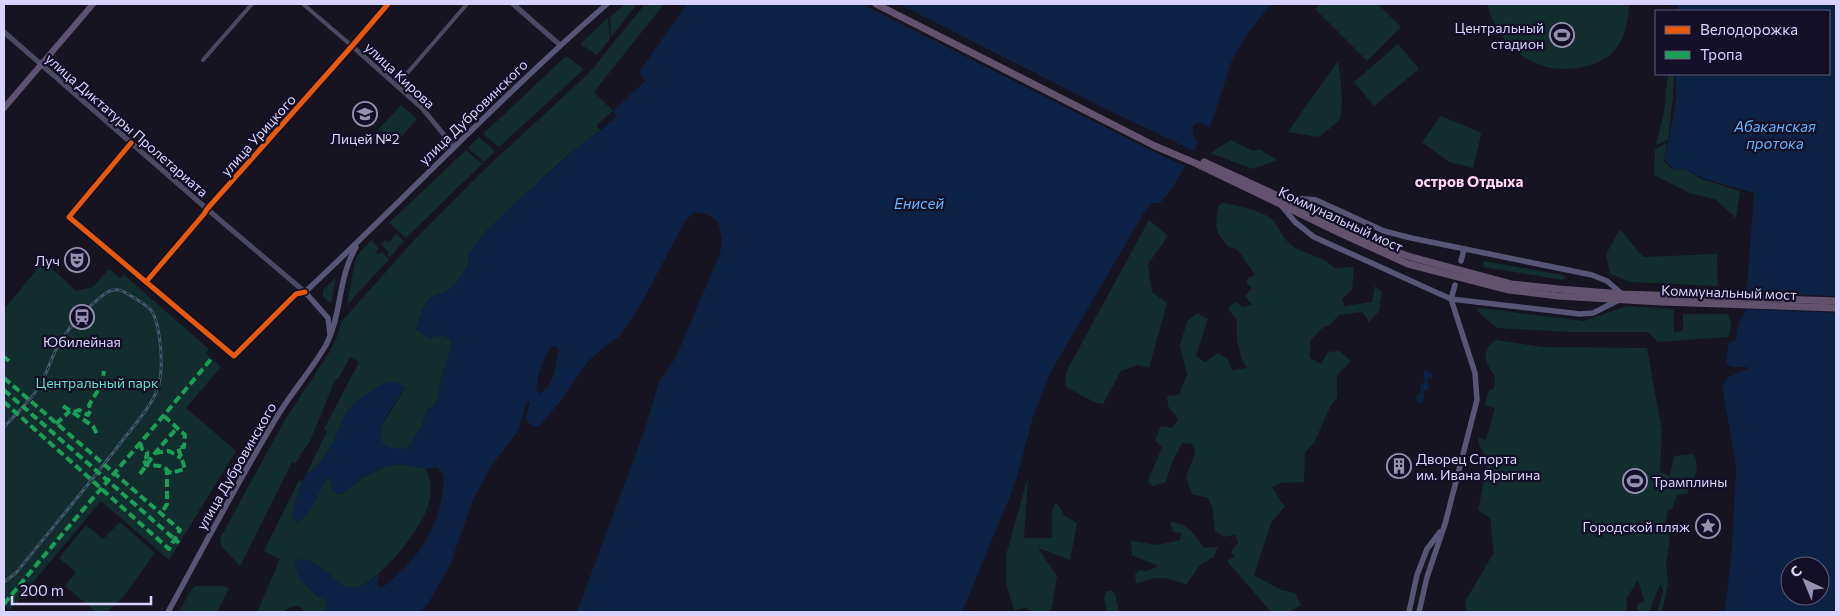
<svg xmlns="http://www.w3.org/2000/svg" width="1840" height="616" font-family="Commissioner,sans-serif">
  <rect width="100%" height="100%" fill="#161421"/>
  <g fill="#132c2d">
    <path d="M625,4h12l-26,33 -1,-20z"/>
    <path d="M645,4h19l-70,88 19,19 -16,14 1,3 3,2c-23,16 -44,34 -64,54 -25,23 -48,44 -69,71 4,11 -13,32 -23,38 -5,2 -10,2 -15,6 -8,7 -11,21 -14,31l13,8c37,-11 17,21 13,37 -3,11 -1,24 -10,33l-5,1c-2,11 -10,33 -20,39 -4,3 -11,1 -16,0 -6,-2 -9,-4 -12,-10l2,-11 24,-39 -15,-6c-12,4 -28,14 -37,23 -8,7 -11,18 -15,27 -6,16 -16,28 -27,40h-4l20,-41 -3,-2 35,-67 -9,-5 -12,22 -3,1 -24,59 -16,25 -3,-2 -52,104 -18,-19 -2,-9 66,-120 44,-67 6,-12 6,-18 74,-83 71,-71 102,-94z"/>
    <path d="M1320,4h58l23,23 -34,34 -52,-52z"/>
    <path d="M1487,4h142c-1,17 -4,37 -17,49 -9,9 -23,13 -35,15 -44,7 -79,-23 -90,-64z"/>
    <path d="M608,18l2,21 -13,16 -17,-11z"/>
    <path d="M1398,44l21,25 -45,37 -20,-24z"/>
    <path d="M566,56l18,13 -85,78 -16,-13z"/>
    <path d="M1338,61c2,11 7,50 1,59 -3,4 -16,14 -21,17l-30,-5z"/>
    <path d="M1668,74h6l-1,23 -5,43 -12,5 8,-33z"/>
    <path d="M401,105l16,14 -22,25 -16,-15z"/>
    <path d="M1441,116l39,16 1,3 -8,33 -24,-6 -27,-20z"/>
    <path d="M479,137l16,14 -11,11 -16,-14z"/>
    <path d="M1231,140l22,11 6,-2 18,11 -24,9 -43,-16z"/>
    <path d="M1667,142l-3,20 9,8 13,-1 15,10 39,12 -4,27 -21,-19 -23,-5 -38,-19 1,-25z"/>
    <path d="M466,150l16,14 -76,74 -17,-15z"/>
    <path d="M1222,203c13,2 43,8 52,18 5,7 9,17 16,23 13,11 31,10 44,24l20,-1 -2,23 -10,9 2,7 28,-4 3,-16 7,6 -3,19 -11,12 -1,-5 -5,-6 -23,3 -9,10 -7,2 -13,14v17l11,6 7,-12 11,-1 12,10 -14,14v23l-7,9 -16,36 -9,9 -1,30 -23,1 -9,4c6,7 6,13 13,19l-14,17 -17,52 27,15 14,3 6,12 -12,7h-18l-44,-51 8,-5 -4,-4 7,-10 -3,-7 -12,2 -8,-6 -2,-22 -5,-11 -16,-4 -6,-17 9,-24 -3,-9 -10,-1 -11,22 -5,17 -13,4 -5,-5 14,-34 -7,-7 6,-14 11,2 6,-9 -10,-13 -1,-10 12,-1 8,-20 -7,-29 7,-25 10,-8 11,6 -12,37 9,6 13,-9 10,6 4,11 15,-2 -5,-8 -5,-20v-20l-9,-11 7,-7 8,5 9,-2 -7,-9 7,-8 -6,-5 3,-6 6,-2 -18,-26 -9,-2 -10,-14 -2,-10 2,-17z"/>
    <path d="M1149,220l19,16 -20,28 4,28 15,11 -18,65 -11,-3 -17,6 -18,33 -9,-2 -28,-15v-15z"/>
    <path d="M1620,229l23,28 74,-3 1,32 -88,-4 -20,-8 -4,-20z"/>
    <path d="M396,234l8,7 -14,16 -3,-2 2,-3 -8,-8 4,-4 3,3z"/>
    <path d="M371,240l8,8 -3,4 2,3 3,-3 8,7 -42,46 8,-45 6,-9z"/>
    <path d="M44,261l32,30 17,-4 16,-18 11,9 4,-3 85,74 -3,4 15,14 -35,41 50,43 -67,109 -68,-59 -91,109 -6,-6v-295z"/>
    <path d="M1484,261l79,14 3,3 -4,2 -79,-13z"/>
    <path d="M336,277l-5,27 -8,-8v-6z"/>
    <path d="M1627,306l47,3v23l9,-1v-17h45c4,9 3,15 0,23l-70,5 -10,-10h-79l-72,-4 -21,-18 5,-2 103,13z"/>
    <path d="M1495,340l49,7 103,1 15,83 -2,41 10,4 4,-20 19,-2c9,13 0,27 -6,40l-10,1 -5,14 -4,1 -2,11 4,18 -4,24 2,21 -6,28h-5l6,-20 -2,-8 -2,3 -10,25h-13l2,-8 6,-3 -6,-21 -11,18 -1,14h-160v-12l28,-48 -4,-34 -12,-8 10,-48 -10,-20 1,-4 7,2 9,-32 -10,-3 3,-13 6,-4 1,-12c-10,-13 -15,-23 0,-36z"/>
    <path d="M398,464l27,4c7,11 7,26 3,38 -7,23 -49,77 -73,82 -11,2 -16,-7 -24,-11 -7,-3 -23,1 -31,2l16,16 10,5 3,5 -4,7h-20l-5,-6h-7l-11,6h-25l23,-53 -16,-8 35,-71 4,1 -11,35 4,6c16,-5 21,-30 30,-43h5l2,12 5,3h3l21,-16 25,-12z"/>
    <path d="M1028,477l-4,61h28v-28l4,-8 9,14 12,7 -7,37 -32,-12 19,28 -6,36h-19l-7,-4 -11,2 -8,-26v-29z"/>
    <path d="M120,522l35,31 -31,43 -17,16h-11l-31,-26 11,-14 -17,-14 27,-33 17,14z"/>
    <path d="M1170,522c17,1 25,12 34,26l14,-1 -4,10 -14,8 -14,20c-20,-9 -30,-9 -50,-1l-1,-10 5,-4 7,1 11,-5 -26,-11 -1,-14 27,4 22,-5 1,-7 -8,-1z"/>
    <path d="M195,586h27l7,2 -12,24h-38l10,-19z"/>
    <path d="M1106,591h6l3,3 4,18h-12l-3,-14z"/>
  </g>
  <g fill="#0d2144" fill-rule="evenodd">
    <path d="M687,4h584l-24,30 -15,26 -22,68 -10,-6 -7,3v10l5,8 -25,44 -13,16h-8l-9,11 -94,161 -17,45 -15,57 -8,22 -47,113h-385l68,-183 14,-47 17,-25 6,-14 38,-89 2,-15 -4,-17 -11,-8 -13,-2 -9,9 -45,85 -20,30 -16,11 -14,12 -32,45 -20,23c-6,0 -9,-3 -12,-8l4,-17h-3l-9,29 -27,35 -18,34 -23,65 -21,37 -8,10h-96l3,-7c-3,-6 -6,-7 -12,-11 -10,-7 -21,-18 -21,-31l5,-4c6,-1 10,2 15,5 29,18 31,38 65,9l-3,11 4,3 3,-1c38,-30 58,-62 60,-111l-7,-7h-12l-27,-4 -11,2 -25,12 -17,14 -7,2 -5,-3 -2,-12 -3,-1 -3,2c-7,13 -14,37 -29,42l-4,-6 6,-24 9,-20h4c11,-12 20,-24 26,-39 5,-10 7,-19 15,-27 6,-7 30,-24 39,-24 6,-1 9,2 14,6 -8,12 -39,50 -16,59 7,2 11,3 19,1l13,-21 6,-18 5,-1c9,-9 7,-22 10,-33 4,-16 24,-48 -13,-37l-13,-8c3,-10 6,-24 14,-31 4,-4 10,-4 15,-6 9,-6 27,-27 23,-38l19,-25 31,-30 60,-53 23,-17 16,-14 -4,-5 32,-30 -6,-9zM552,346h4l3,3c-3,15 -5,37 -19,45l-4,-5c2,-14 6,-31 16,-43z"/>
    <path d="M1678,4h158v608h-111l7,-64 4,-78 -1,-12 -13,-71 6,-10 21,-8 -2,-2h-16l-4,-3 -1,-3 3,-18 7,-4 2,-15 7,-11 9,-120 -52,-15 -16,-9h-12l-9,-9 11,-59v-27h153v-63h-152zM1790,566h30v30h-30z"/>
    <path d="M1426,370l6,3v4l-5,3 2,7 -1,3 -5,1 2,9 -6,3 -3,-5 2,-4 3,-1 -1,-8 5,-4 -2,-8z"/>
  </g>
  <g fill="#161421">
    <path d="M862,4h37l201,102 96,46 -8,15 -26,-11z"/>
    <path d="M1744,293l92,3v17l-93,-4z"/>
  </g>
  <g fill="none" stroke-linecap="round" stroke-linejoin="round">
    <g stroke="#4a4962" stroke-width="4">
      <path d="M303,4l49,42"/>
      <path d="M203,60l49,-56"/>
      <path d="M397,85l70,-81"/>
      <path d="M69,217l165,139 62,-62 9,-2"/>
      <path d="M146,282l58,-68 3,-5 145,-163 36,-42"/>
    </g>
    <g stroke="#4a4962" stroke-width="5">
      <path d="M513,4l47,41"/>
      <path d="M4,32l203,177 98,83"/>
      <path d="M352,46l70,62 32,39"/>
      <path d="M69,217l62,-74"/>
    </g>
    <g stroke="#575674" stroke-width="5.5">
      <path d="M1284,197l32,3 68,31 27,7 181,37 15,6 15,13"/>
      <path d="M1281,205l14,17 19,15 137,62 129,15 13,-1 26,-13"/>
      <path d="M1461,261l3,-12"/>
      <path d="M330,334l-2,-16 -23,-26c102,-95 197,-197 302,-288"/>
      <path d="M168,612c35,-64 69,-129 107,-192 15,-26 36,-49 51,-75 16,-31 12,-68 30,-98"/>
      <path d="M1409,612l8,-37 10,-26 13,-17"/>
      <path d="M1419,612l8,-35 18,-53 32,-124 -2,-27 -24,-74 4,-14"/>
    </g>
    <path stroke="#5e5373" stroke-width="6" d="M4,108l89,-104"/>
    <g stroke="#62526e" stroke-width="7">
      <path d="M876,4l279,142 40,17 145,70 68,31 101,26 49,6 103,6 175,6"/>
      <path d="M1204,162l96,44 76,38 35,13 100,27 48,5 63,5 214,7"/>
    </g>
    <defs>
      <path id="rail" d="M4,427c12,-13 25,-25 35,-40 8,-12 10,-25 17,-37 9,-20 32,-44 50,-57 11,-8 20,0 30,6 6,4 13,7 17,14 8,17 11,57 5,75 -7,19 -23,36 -36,53 -34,45 -71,88 -106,132l-12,9"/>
    </defs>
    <use href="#rail" stroke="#43596b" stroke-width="3"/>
    <use href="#rail" stroke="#130f26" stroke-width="1" stroke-dasharray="4" stroke-linecap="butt"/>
    <g stroke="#1a9f57" stroke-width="4" stroke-dasharray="8 4" stroke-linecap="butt">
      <path d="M4,357l5,4"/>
      <path d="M4,378l176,152 -11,19 -165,-147"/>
      <path d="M4,390l175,153"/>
      <path d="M63,406l30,20 4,8"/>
      <path d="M74,412l5,-2 9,5 3,-5 -2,-5 13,-21 2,-13"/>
      <path d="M164,416l21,19 -1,12h-6l7,22 -14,4 -4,-3"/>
      <path d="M56,424l14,-13"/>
      <path d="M140,443l2,6 5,3v5l-4,1 3,7c8,1 15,-1 21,5v34l-6,10"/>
      <path d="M155,453l14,-2 12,7"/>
      <path d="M140,474l15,-21 22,-25"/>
      <path d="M4,604c68,-83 139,-163 208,-246"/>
    </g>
    <defs>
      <g id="cycleway">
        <path d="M131,143l-62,74 165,139 62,-62 9,-2"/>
        <path d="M146,282l58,-68 3,-5 145,-163 36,-42"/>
      </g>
    </defs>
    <use href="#cycleway" stroke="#130f26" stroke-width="8"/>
    <use href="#cycleway" stroke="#e8590c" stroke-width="5"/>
  </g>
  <defs>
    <symbol id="stadium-ring" viewBox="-11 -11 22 22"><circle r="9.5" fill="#130f26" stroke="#9591b1" stroke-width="1.5"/><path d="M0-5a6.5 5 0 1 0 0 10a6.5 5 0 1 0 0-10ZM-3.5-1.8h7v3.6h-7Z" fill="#9591b1"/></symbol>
    <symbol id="school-ring" viewBox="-11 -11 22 22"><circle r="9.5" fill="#130f26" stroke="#9591b1" stroke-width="1.5"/><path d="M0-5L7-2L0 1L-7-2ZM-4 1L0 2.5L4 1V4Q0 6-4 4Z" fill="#9591b1"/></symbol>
    <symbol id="theatre-ring" viewBox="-11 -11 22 22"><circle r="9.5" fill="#130f26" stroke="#9591b1" stroke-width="1.5"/><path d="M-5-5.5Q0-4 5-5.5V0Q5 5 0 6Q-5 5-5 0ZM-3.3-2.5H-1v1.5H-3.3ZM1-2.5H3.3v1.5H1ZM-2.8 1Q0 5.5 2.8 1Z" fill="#9591b1"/></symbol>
    <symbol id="station-ring" viewBox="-11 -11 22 22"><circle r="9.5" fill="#130f26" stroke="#9591b1" stroke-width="1.5"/><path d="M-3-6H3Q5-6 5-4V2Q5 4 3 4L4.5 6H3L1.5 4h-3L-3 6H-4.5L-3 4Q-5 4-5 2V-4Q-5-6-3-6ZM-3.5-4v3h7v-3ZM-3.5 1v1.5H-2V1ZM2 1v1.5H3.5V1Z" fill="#9591b1"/></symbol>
    <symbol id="building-ring" viewBox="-11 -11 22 22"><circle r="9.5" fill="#130f26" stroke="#9591b1" stroke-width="1.5"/><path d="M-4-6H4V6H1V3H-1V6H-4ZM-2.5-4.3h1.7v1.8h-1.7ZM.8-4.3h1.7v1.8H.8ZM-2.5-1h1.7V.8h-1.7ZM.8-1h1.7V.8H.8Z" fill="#9591b1"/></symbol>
    <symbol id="sight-ring" viewBox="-11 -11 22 22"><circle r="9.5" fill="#130f26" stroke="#9591b1" stroke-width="1.5"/><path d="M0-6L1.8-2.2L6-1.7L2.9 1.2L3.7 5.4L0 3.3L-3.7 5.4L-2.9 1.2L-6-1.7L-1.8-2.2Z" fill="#9591b1"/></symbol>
  </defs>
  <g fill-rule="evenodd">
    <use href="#stadium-ring" x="1548" y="21" width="28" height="28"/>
    <use href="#school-ring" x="351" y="100" width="28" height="28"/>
    <use href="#theatre-ring" x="63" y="246" width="28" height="28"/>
    <use href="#station-ring" x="68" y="303" width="28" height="28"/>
    <use href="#building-ring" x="1385" y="452" width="28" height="28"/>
    <use href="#stadium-ring" x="1621" y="467" width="28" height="28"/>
    <use href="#sight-ring" x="1694" y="512" width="28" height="28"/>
  </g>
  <g text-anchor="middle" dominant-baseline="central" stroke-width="4.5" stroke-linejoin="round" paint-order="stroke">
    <g font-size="14" fill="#d9d4ff" stroke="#130f26" text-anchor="end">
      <text x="1544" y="27">Центральный<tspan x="1544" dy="16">стадион</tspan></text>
      <text x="365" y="138" text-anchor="middle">Лицей №2</text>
      <text x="60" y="260">Луч</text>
      <text x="82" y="341" text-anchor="middle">Юбилейная</text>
      <text x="1416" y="458" text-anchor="start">Дворец Спорта<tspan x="1416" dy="16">им. Ивана Ярыгина</tspan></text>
      <text x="1652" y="481" text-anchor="start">Трамплины</text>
      <text x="1690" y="526">Городской пляж</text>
    </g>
    <g font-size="14" fill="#d9d4ff" stroke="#130f26">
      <text transform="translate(400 75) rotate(43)">улица Кирова</text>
      <text transform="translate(473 112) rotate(-44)">улица Дубровинского</text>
      <text transform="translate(127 125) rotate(41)">улица Диктатуры Пролетариата</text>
      <text transform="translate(258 135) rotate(-48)">улица Урицкого</text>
      <text transform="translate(1341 219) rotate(25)">Коммунальный мост</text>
      <text transform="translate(1729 292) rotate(2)">Коммунальный мост</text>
      <text transform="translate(236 466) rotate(-60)">улица Дубровинского</text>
    </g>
    <g font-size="14" fill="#5fe0c0" stroke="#130f26">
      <text x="97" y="382">Центральный парк</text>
    </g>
    <g font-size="15" font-style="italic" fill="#62b6ff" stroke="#130f26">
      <text x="1775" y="126">Абаканская<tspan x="1775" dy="17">протока</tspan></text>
      <text x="919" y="203">Енисей</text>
    </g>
    <g font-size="15" font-weight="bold" fill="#ffd6f0" stroke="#130f26">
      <text x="1469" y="181">остров Отдыха</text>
    </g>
  </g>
  <rect width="1840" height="616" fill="none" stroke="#d9d4ff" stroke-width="10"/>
  <rect x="1655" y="10" width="175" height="65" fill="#130f26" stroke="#625e7d"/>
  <rect x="1665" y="26" width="25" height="8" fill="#e8590c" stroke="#625e7d"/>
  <text x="1700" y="35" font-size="15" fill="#d9d4ff">Велодорожка</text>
  <rect x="1665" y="51" width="25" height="8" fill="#1a9f57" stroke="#625e7d"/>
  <text x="1700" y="60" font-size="15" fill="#d9d4ff">Тропа</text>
  <g transform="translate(1805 581) rotate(316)"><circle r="24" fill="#130f26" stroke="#625e7d"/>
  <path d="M0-4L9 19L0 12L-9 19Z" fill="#9591b1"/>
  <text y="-8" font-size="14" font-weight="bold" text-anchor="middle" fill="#d9d4ff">С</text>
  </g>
  <path d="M12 596v8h139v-8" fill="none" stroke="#d9d4ff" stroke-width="2.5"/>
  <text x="20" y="596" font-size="15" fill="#d9d4ff" stroke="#130f26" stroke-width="4" paint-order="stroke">200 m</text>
</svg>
